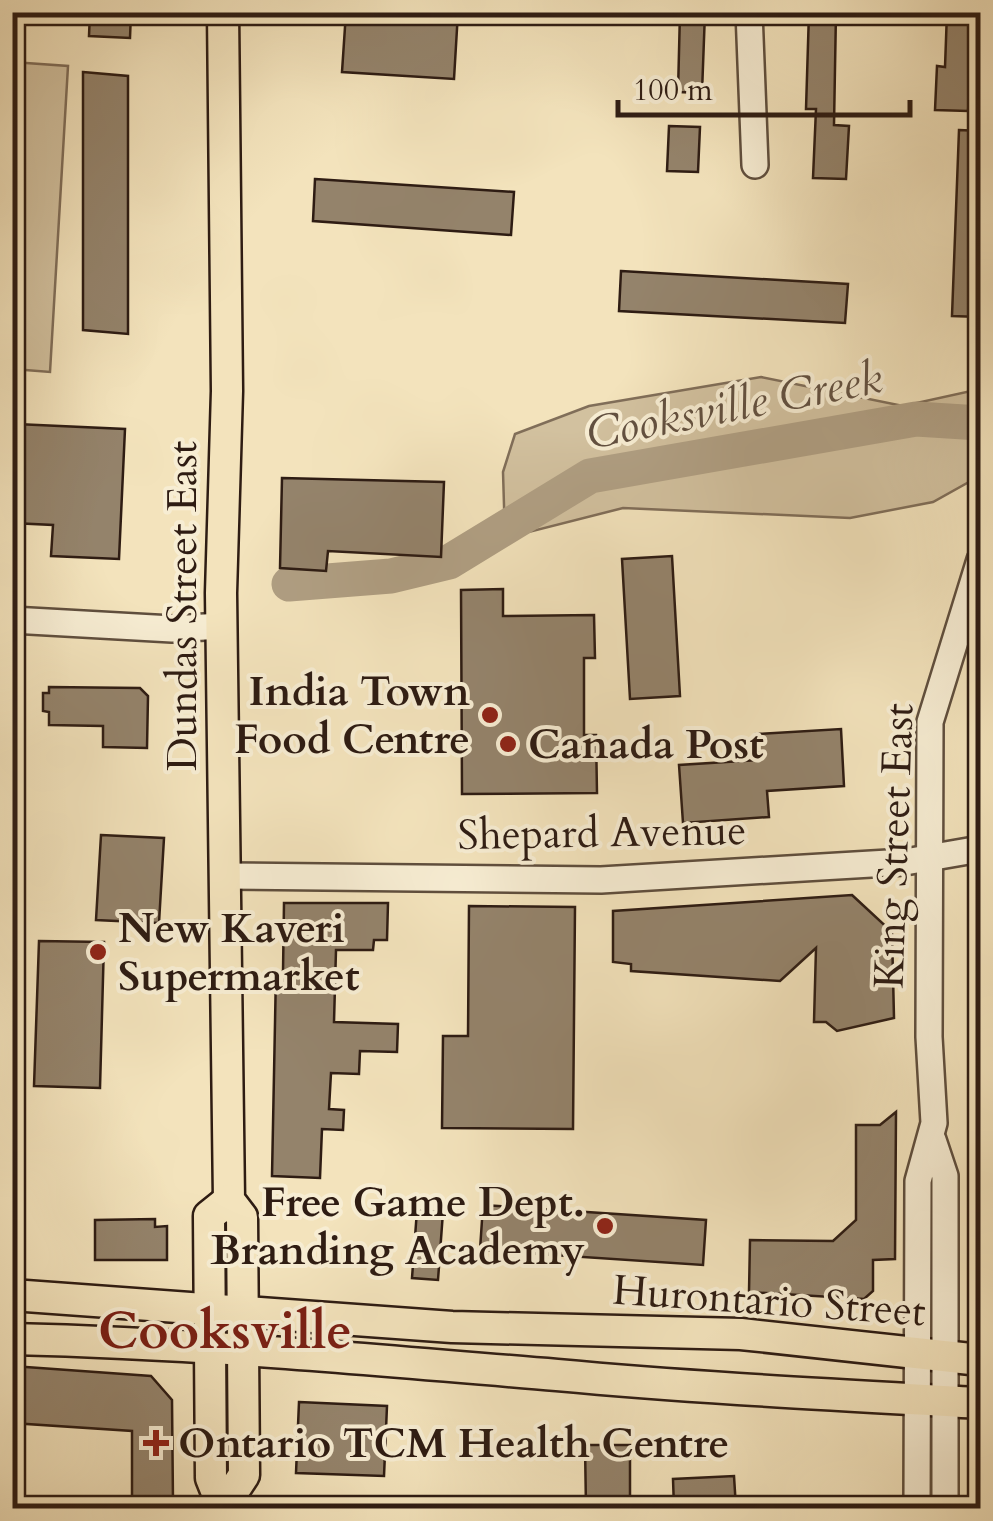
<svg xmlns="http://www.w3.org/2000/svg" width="993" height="1521" font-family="Cardo,serif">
  <rect width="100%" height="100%" fill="#f3e3bc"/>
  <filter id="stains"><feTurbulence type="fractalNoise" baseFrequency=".002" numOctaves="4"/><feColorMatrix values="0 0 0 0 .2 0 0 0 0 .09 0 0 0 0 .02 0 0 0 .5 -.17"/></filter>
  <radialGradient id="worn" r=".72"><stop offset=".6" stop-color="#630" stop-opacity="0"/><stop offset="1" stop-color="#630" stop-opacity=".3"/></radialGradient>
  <g fill="#d2c19f" stroke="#806e59" stroke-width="2.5">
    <path d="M12,62l56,4 -18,306 -37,-3z"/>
    <path d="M761,377l142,29 77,-17 -4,89 -43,24 -83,16 -227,-10 -118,30 -2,-66 12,-38 74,-28z"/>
  </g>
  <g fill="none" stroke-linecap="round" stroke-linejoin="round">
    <path stroke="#b09f83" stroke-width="35" d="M289,584l102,-8 58,-14 141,-86 326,-57 64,4"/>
  </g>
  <g fill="#94836b" stroke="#2e1c13" stroke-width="2.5">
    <path d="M90,12h41l-1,26 -41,-2z"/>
    <path d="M346,12h112l-4,67 -112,-7z"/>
    <path d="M680,12h25l-3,81 -24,-1z"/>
    <path d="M809,12h27l-2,113 15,1 -3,53 -33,-1 3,-69h-10z"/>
    <path d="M947,12h27l-6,99 -33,-1 2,-44 8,1z"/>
    <path d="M83,72l45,4v258l-45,-4z"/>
    <path d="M669,126l31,1 -2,45 -31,-1z"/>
    <path d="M959,130l21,1v186l-28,-1z"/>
    <path d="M315,179l199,13 -3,43 -198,-14z"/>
    <path d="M621,271l227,13 -3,39 -226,-12z"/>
    <path d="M16,424l109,5 -6,130 -68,-3 2,-31 -41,-2z"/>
    <path d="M282,478l162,4 -3,75 -113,-6 -2,20 -46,-3z"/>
    <path d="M672,556l8,140 -50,3 -8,-140z"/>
    <path d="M503,589v27l91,-1 1,43h-11v77h12l1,58 -135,1 -1,-204z"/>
    <path d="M49,687l91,1 8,8 -1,52 -44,-1v-21l-54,-1v-13l-6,-1v-18h6z"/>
    <path d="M841,729l3,57 -77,5 2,26 -86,6 -4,-58 79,-5 -2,-26z"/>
    <path d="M101,835l63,3 -5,85 -63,-3z"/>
    <path d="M852,895l40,37 2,86 -57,13 -11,-9h-12l2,-74 -36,33 -149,-10v-7l-18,-2v-51z"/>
    <path d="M284,903h104l-1,37h-13l-1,10h-37l-2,72 64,2 -1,28 -37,-1 -1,23 -28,-1 -2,36 15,1 -1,20 -21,-1 -2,49 -48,-2 4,-204h7z"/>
    <path d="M469,906l106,1 -2,222 -131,-1 1,-92h25z"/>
    <path d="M39,941l65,1 -4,146 -66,-2z"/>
    <path d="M896,1112l-1,147 -22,1v31l-9,8 -115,-7 1,-52 83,1 23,-21v-95h24z"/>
    <path d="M483,1205l223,15 -3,45 -223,-15z"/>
    <path d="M417,1210l26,2 -5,68 -26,-2z"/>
    <path d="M155,1219v8l12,-1v34h-72v-40z"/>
    <path d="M12,1366l139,10 21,24 1,102 -41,-2v-69l-120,-8z"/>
    <path d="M299,1402l88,4 -3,70 -88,-3z"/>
    <path d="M585,1445h45v63h-44z"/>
    <path d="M734,1476l2,32h-62l-1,-29z"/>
  </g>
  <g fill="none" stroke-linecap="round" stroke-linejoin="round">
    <defs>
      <g id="minor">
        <path d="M749,12l6,153"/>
        <path d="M12,620l160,9 49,-3"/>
        <path d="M223,876l378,4 304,-18 75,-13"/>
        <path d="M933,1140l12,36v332"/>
        <path d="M917,1508l1,-327 16,-58 -5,-86 1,-315 50,-162"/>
      </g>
      <g id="major">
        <path d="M223,12l4,379 -6,202 8,607 13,17 2,258 -21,32"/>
        <path d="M12,1295l440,32 289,7 239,26"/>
        <path d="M12,1339c183,4 363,21 545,36 141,13 282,20 423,28"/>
        <path d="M223,1508l-12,-30 -2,-262 20,-16"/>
      </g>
    </defs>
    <use href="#minor" stroke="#5f4e3d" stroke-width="30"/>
    <use href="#major" stroke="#2e1c13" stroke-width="35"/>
    <use href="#minor" stroke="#f7edd3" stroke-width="25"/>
    <use href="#major" stroke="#f3e3bc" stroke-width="30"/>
  </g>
  <g fill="#8f2418" stroke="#f7edd3" stroke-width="4">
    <circle cx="490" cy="715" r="10"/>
    <circle cx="508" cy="744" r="10"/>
    <circle cx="98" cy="952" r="10"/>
    <circle cx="605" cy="1226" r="10"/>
    <path d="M151 1428h10v10h10v10h-10v10h-10v-10h-10v-10h10z"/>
  </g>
  <g text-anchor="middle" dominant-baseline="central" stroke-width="8" stroke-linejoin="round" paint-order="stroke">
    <g font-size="42" fill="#2e1c13" stroke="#f7edd3">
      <text transform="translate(182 606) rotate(-90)">Dundas Street East</text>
      <text transform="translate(602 833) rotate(-1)">Shepard Avenue</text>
      <text transform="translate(894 846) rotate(-88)">King Street East</text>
      <text transform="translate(769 1301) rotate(4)">Hurontario Street</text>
    </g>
    <g font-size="42" font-weight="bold" fill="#2e1c13" stroke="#f7edd3" text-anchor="start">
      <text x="470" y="691" text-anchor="end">India Town<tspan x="470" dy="48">Food Centre</tspan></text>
      <text x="528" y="744">Canada Post</text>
      <text x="118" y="928">New Kaveri<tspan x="118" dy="48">Supermarket</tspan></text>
      <text x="585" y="1202" text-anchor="end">Free Game Dept.<tspan x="585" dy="48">Branding Academy</tspan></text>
      <text x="178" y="1443">Ontario TCM Health Centre</text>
    </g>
    <g font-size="45" font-style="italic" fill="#625040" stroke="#f7edd3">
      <text transform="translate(734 406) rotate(-11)">Cooksville Creek</text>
    </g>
    <g font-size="52" font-weight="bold" fill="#7a1f14" stroke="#f7edd3">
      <text x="225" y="1332">Cooksville</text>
    </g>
  </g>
  <rect width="993" height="1521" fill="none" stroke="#f3e3bc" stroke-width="50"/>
  <rect x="15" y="15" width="963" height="1491" fill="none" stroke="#2e1c13" stroke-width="5"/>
  <rect x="25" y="25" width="943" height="1471" fill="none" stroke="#2e1c13" stroke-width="2.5"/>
  <path d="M618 100v15h292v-15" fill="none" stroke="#2e1c13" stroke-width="5"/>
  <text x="633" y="100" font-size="30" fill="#2e1c13" stroke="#f7edd3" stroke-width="8" paint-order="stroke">100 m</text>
  <rect width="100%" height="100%" filter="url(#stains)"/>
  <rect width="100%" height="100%" fill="url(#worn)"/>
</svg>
